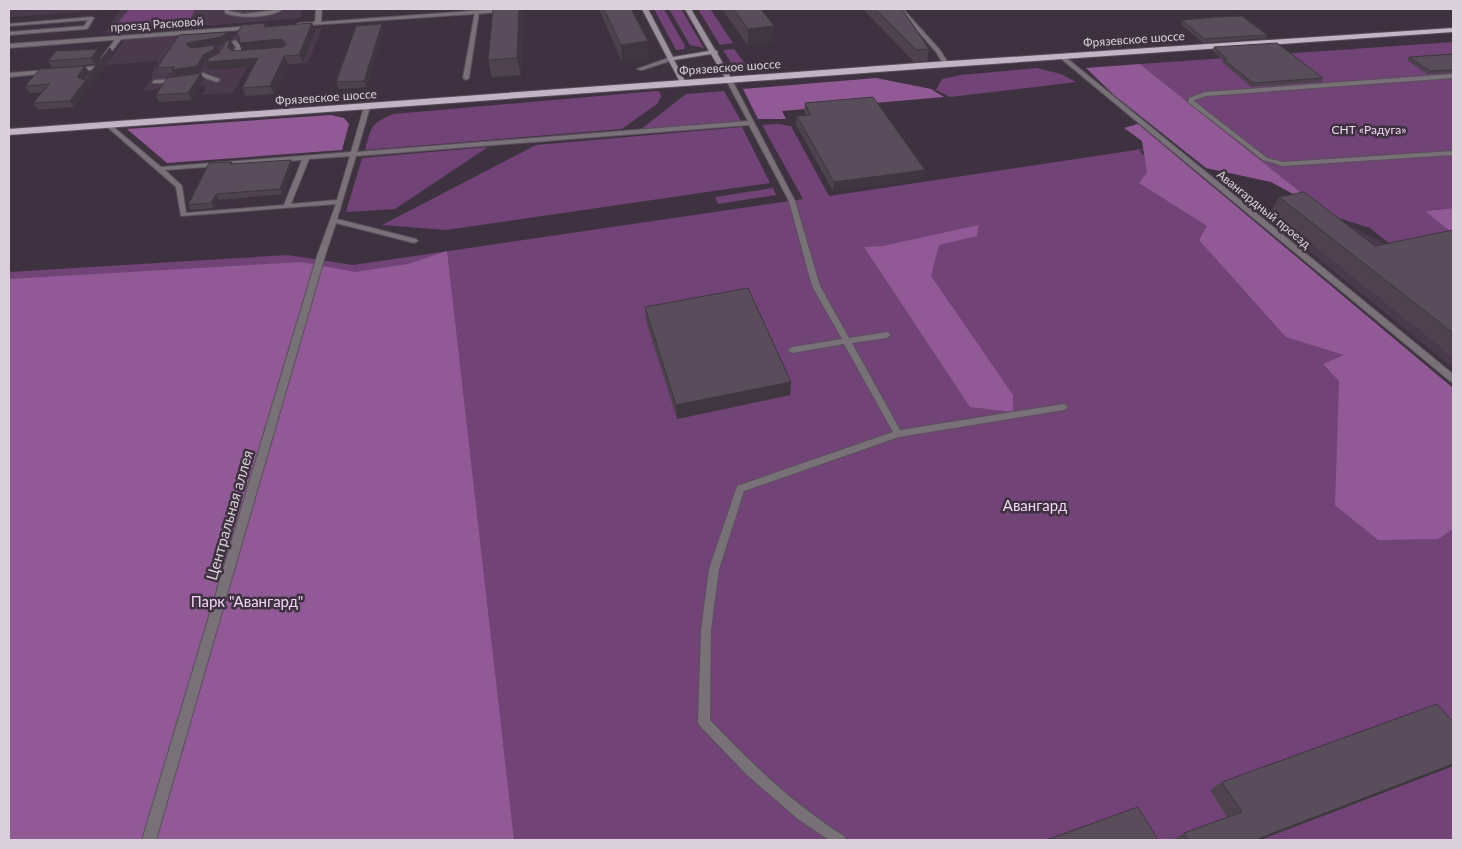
<svg xmlns="http://www.w3.org/2000/svg" width="1462" height="849" font-family="Lato,sans-serif">
  <rect width="100%" height="100%" fill="#3f3240"/>
  <g fill="#4b394c">
    <path d="M9,9h111l-111,8z"/>
    <path d="M121,9h181l-1,9 -197,16z"/>
    <path d="M322,28l-14,35 -60,4 -16,26 -30,2 4,-9 -64,5 10,-12 -1,-5 8,-13 -53,4 18,-25 61,-5 13,3z"/>
    <path d="M1309,204l91,48 53,-3v119l-192,-156z"/>
  </g>
  <g fill="#714376">
    <path d="M129,9h66l-6,13 -76,7z"/>
    <path d="M654,9h10l21,37 -1,3 -8,1z"/>
    <path d="M669,9h12l23,39 -14,-3z"/>
    <path d="M698,9h12l23,34 -13,2z"/>
    <path d="M1453,42v166l-28,3 28,23 -53,18 -30,-24 -38,-12 -8,-5 -184,-147z"/>
    <path d="M734,49l12,16 -3,7 -10,-6 -10,-16z"/>
    <path d="M1037,68l24,6 15,8 -126,15 -14,-7 6,-11 19,-4z"/>
    <path d="M656,91l4,1 1,5 -4,7 -35,25 -257,21c6,-22 6,-28 29,-36z"/>
    <path d="M724,91l17,30 -101,9 46,-36z"/>
    <path d="M778,124l13,2 38,70 320,-48 -10,3 314,274v415h-1444v-568l279,-17 65,10 450,-66 -41,-74z"/>
    <path d="M742,127l28,56 -324,47 -64,-5 154,-80z"/>
    <path d="M488,147l-93,62 -49,3 16,-54z"/>
    <path d="M773,188l3,7 -58,9 -3,-7z"/>
  </g>
  <g fill="#915a96">
    <path d="M1140,64l184,147 -53,-29 -65,-14 -92,-73 -28,-27z"/>
    <path d="M876,78l55,11 13,8 -162,14 4,8h-28l-15,-30z"/>
    <path d="M331,115l13,3 5,6 -7,26 -175,13 -40,-34z"/>
    <path d="M1138,124l315,264v141l-15,10 -60,1 -43,-35 4,-124 -16,-17 21,-9 -58,-18 -87,-97 8,-14 -68,-43 8,-11 -5,-31 -18,-13z"/>
    <path d="M1453,208v26l-28,-23z"/>
    <path d="M979,225l-2,11 -38,9 -8,31 82,119v17l-43,-5 -106,-160 19,-1z"/>
    <path d="M447,251l67,589h-505v-561l293,-17 53,10 53,-8z"/>
  </g>
  <g fill="none" stroke-linecap="round" stroke-linejoin="round">
    <defs>
      <g id="service">
        <path d="M225,9h4v2l15,3 39,-5c-11,9 -44,10 -58,4z"/>
        <path d="M899,9h4l37,41 9,14 -1,1h-4l-8,-13z"/>
        <path d="M477,11l2,1 -10,66 -3,2 -3,-2 12,-66z"/>
        <path d="M92,17l2,1 -6,10 -2,1 -77,6v-3l75,-6 4,-6 -79,6v-2z"/>
        <path d="M117,37l5,1 -16,21h-4l-1,-1z"/>
        <path d="M235,40l7,7 -3,6h6v2l-9,2 -3,-2 3,-8 -4,-5z"/>
        <path d="M671,57l2,1v2l-31,10 -5,-1z"/>
        <path d="M97,66l2,1v2l-24,3 -3,-2 3,-2z"/>
        <path d="M47,70l3,2 -1,1 -40,4v-4z"/>
        <path d="M203,73l16,6 1,1 -3,2 -14,-5 -12,3 -3,-2z"/>
        <path d="M1453,74v4l-247,18 -12,4v1l73,57 16,4 170,-11v4l-170,11 -20,-6 -75,-58 1,-4 16,-6z"/>
        <path d="M729,78l3,2 63,121 25,85 29,52 38,-6 4,3 -4,3 -35,5 48,87 164,-26 4,3 -4,3 -165,27 -155,54 -25,78 -8,61 -1,90c41,43 83,84 134,116l2,4h-17l-31,-21 -51,-44 -47,-49 -2,-4 3,-92 8,-61 28,-83 156,-54 -49,-88 -52,9 -4,-3 4,-3 50,-8 -30,-53 -23,-85 -40,-76 -393,31 -19,63 79,20 2,2 -4,2 -78,-20 -11,33 -4,2 -4,-2 19,-52 -155,12 -5,-29 -71,-62 5,-1 51,43 190,-15 13,-45 3,-2 3,2 -13,45 391,-31 -22,-41zM350,156l-13,44 -46,4 18,-45zM302,160l-18,45 -98,8 -4,-27 -17,-16z"/>
        <path d="M155,80l21,-1 3,2 -3,2h-23l-1,-1z"/>
      </g>
      <path id="pedestrian" d="M321,253l4,3 -169,584h-14l175,-584z"/>
      <g id="minor">
        <path d="M316,9h6l-1,13 177,-13h22l-3,2 -220,15v-2l2,-1 16,-1z"/>
        <path d="M252,26l2,1v2l-245,19v-4z"/>
        <path d="M1059,55h4l390,319v8l-3,-1 -391,-324z"/>
      </g>
      <path id="secondary" d="M642,9h6l25,48 36,-6 -24,-42h6l24,41 3,2 -1,1 15,27 -1,1h-4l-16,-27 -37,6 12,23 -5,1z"/>
      <path id="trunk" d="M1453,28v4l-534,37 -910,66v-6l910,-66z"/>
    </defs>
    <use href="#service" stroke="#5b4f5c" stroke-width="2"/>
    <use href="#pedestrian" stroke="#5b4f5c" stroke-width="2"/>
    <use href="#minor" stroke="#5b4f5c" stroke-width="2"/>
    <use href="#secondary" stroke="#5b4f5c" stroke-width="2"/>
    <use href="#trunk" stroke="#5b4f5c" stroke-width="2"/>
    <use href="#service" fill="#787178" fill-rule="evenodd"/>
    <use href="#pedestrian" fill="#787178" fill-rule="evenodd"/>
    <use href="#minor" fill="#787178" fill-rule="evenodd"/>
    <use href="#secondary" fill="#9b919c" fill-rule="evenodd"/>
    <use href="#trunk" fill="#c2b4c4" fill-rule="evenodd"/>
  </g>
  <g fill="#4d424e" fill-rule="evenodd">
    <path d="M493,9h28l2,9 -2,57 -29,2 -4,-17z"/>
    <path d="M599,9h32l18,49 -27,4z"/>
    <path d="M722,9h39l12,33 -25,4z"/>
    <path d="M863,9h39l27,40 -2,12 -13,1z"/>
    <path d="M1182,20l85,15 -1,3 -63,5 -22,-19z"/>
    <path d="M265,23l2,4 45,-4 3,8 -12,32 -15,1 -14,30 -28,2 -4,-8 11,-22 -43,4 -4,-8 2,-2 -2,1 -6,11 -24,5 -2,-4 -14,1 -3,-6 22,-33 51,-3 3,6 -3,2 3,6v5l9,-1 -3,-7v-3l-2,-6 5,-9zM224,44l-5,9 -2,1 1,-3 -3,-6 -5,1z"/>
    <path d="M384,31l-18,56 -27,2 -3,-7z"/>
    <path d="M1214,47l109,31 -2,4 -70,5 -29,-25 1,-2 -11,-9z"/>
    <path d="M110,48l4,6 -40,53 -36,3 -5,-7 10,-11 -13,1 -5,-7 60,-20 4,6 -4,6z"/>
    <path d="M98,49l4,6 -7,9 -43,4 -4,-7z"/>
    <path d="M1453,54v19l-26,1 -20,-14 2,-3z"/>
    <path d="M201,73l3,6 -12,21 -33,2 -3,-7z"/>
    <path d="M805,103l120,67 -2,9 -90,12 -37,-66 1,-9 9,-1 -2,-3z"/>
    <path d="M291,160l2,5 -10,29 -64,6 -5,8 -23,2 -3,-5 44,-43 1,2z"/>
    <path d="M1279,197l96,49 78,-16v127l-182,-146z"/>
    <path d="M645,307l146,75 -1,13 -113,24 -31,-98z"/>
    <path d="M1453,766l-192,74h-88l11,-7 43,-16 -17,-27 12,-8z"/>
  </g>
  <g fill="#3f3640">
    <path d="M248,9h22l-21,2z"/>
    <path d="M519,9h2l2,9 -2,57 -4,-17z"/>
    <path d="M312,23l3,8 -12,32 -4,-8z"/>
    <path d="M382,24l2,7 -18,56 -2,-6z"/>
    <path d="M774,26l-1,16 -25,4v-17z"/>
    <path d="M230,32l3,6 -3,2 3,6 -2,10 -7,-12 -34,5 -3,-4v-2z"/>
    <path d="M282,39l3,8 -43,4 -3,-8z"/>
    <path d="M648,41l1,17 -27,4 -1,-17z"/>
    <path d="M215,45l3,6 -2,6 -10,4 -6,11 -24,5 -4,-7z"/>
    <path d="M110,48l4,6 -40,53 -4,-6z"/>
    <path d="M98,49l4,6 -7,9 -4,-6z"/>
    <path d="M284,56l4,8 -14,30 -4,-8z"/>
    <path d="M258,58l3,8 -51,4 -4,-8z"/>
    <path d="M85,66l4,6 -8,12 -4,-7z"/>
    <path d="M201,73l3,6 -12,21 -4,-7z"/>
    <path d="M291,160l2,5 -10,29 -3,-5z"/>
    <path d="M925,170l-2,9 -90,12 1,-9z"/>
    <path d="M216,194l3,6 -5,8 -3,-5z"/>
    <path d="M791,382l-1,13 -113,24 -1,-14z"/>
    <path d="M1453,764v2l-194,74 1,-2z"/>
  </g>
  <g fill="#5a4d5b" stroke="#3f3640">
    <path d="M493,9h26l-2,49 -29,2z"/>
    <path d="M604,9h27l17,32 -27,4z"/>
    <path d="M734,9h27l13,17 -26,3z"/>
    <path d="M875,9h27l27,40 -13,1z"/>
    <path d="M1242,16l25,19 -63,4 -22,-19 33,-3z"/>
    <path d="M265,23l-1,4 48,-4 -13,32 -15,1 -14,30 -28,2 16,-30 -52,4 3,-4 10,-5 6,-11 5,-3 -2,9 5,3 49,-4 5,-3 -5,-5 -43,4 1,-5 -3,-4 5,-9z"/>
    <path d="M382,24l-18,57 -28,1 20,-56z"/>
    <path d="M230,32l-9,5 -34,6v2l4,3 24,-3 -2,5 -10,5 -6,11 -25,4 3,-3 -18,1 22,-33z"/>
    <path d="M1277,43l46,35 -70,5 -30,-24h4l-13,-12z"/>
    <path d="M110,48l-40,53 -37,2 16,-19 -24,2 15,-17 45,-3 -8,11 7,3z"/>
    <path d="M98,49l-7,9 -43,3 8,-10z"/>
    <path d="M1453,54v16l-23,1 -21,-14z"/>
    <path d="M201,73l-13,20 -32,2 11,-17z"/>
    <path d="M873,97l52,73 -91,12 -37,-66 14,-1 -6,-12z"/>
    <path d="M291,160l-11,29 -64,5 -5,9 -23,2 21,-42 23,-1 -2,2z"/>
    <path d="M1304,192l71,54 78,-16v103l-174,-136z"/>
    <path d="M748,288l43,94 -115,23 -31,-98z"/>
    <path d="M1437,704l16,18v42l-193,74 1,2h-72l-5,-7 58,-21 -20,-30z"/>
    <path d="M1138,807l20,33h-112z"/>
  </g>
  <g text-anchor="middle" dominant-baseline="central" stroke-width="5" stroke-linejoin="round" paint-order="stroke">
    <g font-size="12" fill="#dad1da" stroke="#3f3240">
      <text transform="translate(157 24) rotate(-4)">проезд Расковой</text>
      <text transform="translate(1134 39) rotate(-4)">Фрязевское шоссе</text>
      <text transform="translate(730 67) rotate(-4)">Фрязевское шоссе</text>
      <text transform="translate(326 97) rotate(-4)">Фрязевское шоссе</text>
      <text transform="translate(1264 209) rotate(39)">Авангардный проезд</text>
    </g>
    <g font-size="12" fill="#f3d4f6" stroke="#3f3240">
      <text x="1369" y="129">СНТ «Радуга»</text>
    </g>
    <g font-size="15" fill="#f3d4f6" stroke="#3f3240">
      <text x="1035" y="505">Авангард</text>
      <text x="247" y="601">Парк "Авангард"</text>
    </g>
    <g font-size="15" fill="#dad1da" stroke="#3f3240">
      <text transform="translate(229 515) rotate(-74)">Центральная аллея</text>
    </g>
  </g>
  <rect width="1462" height="849" fill="none" stroke="#dad1da" stroke-width="20"/>
</svg>
